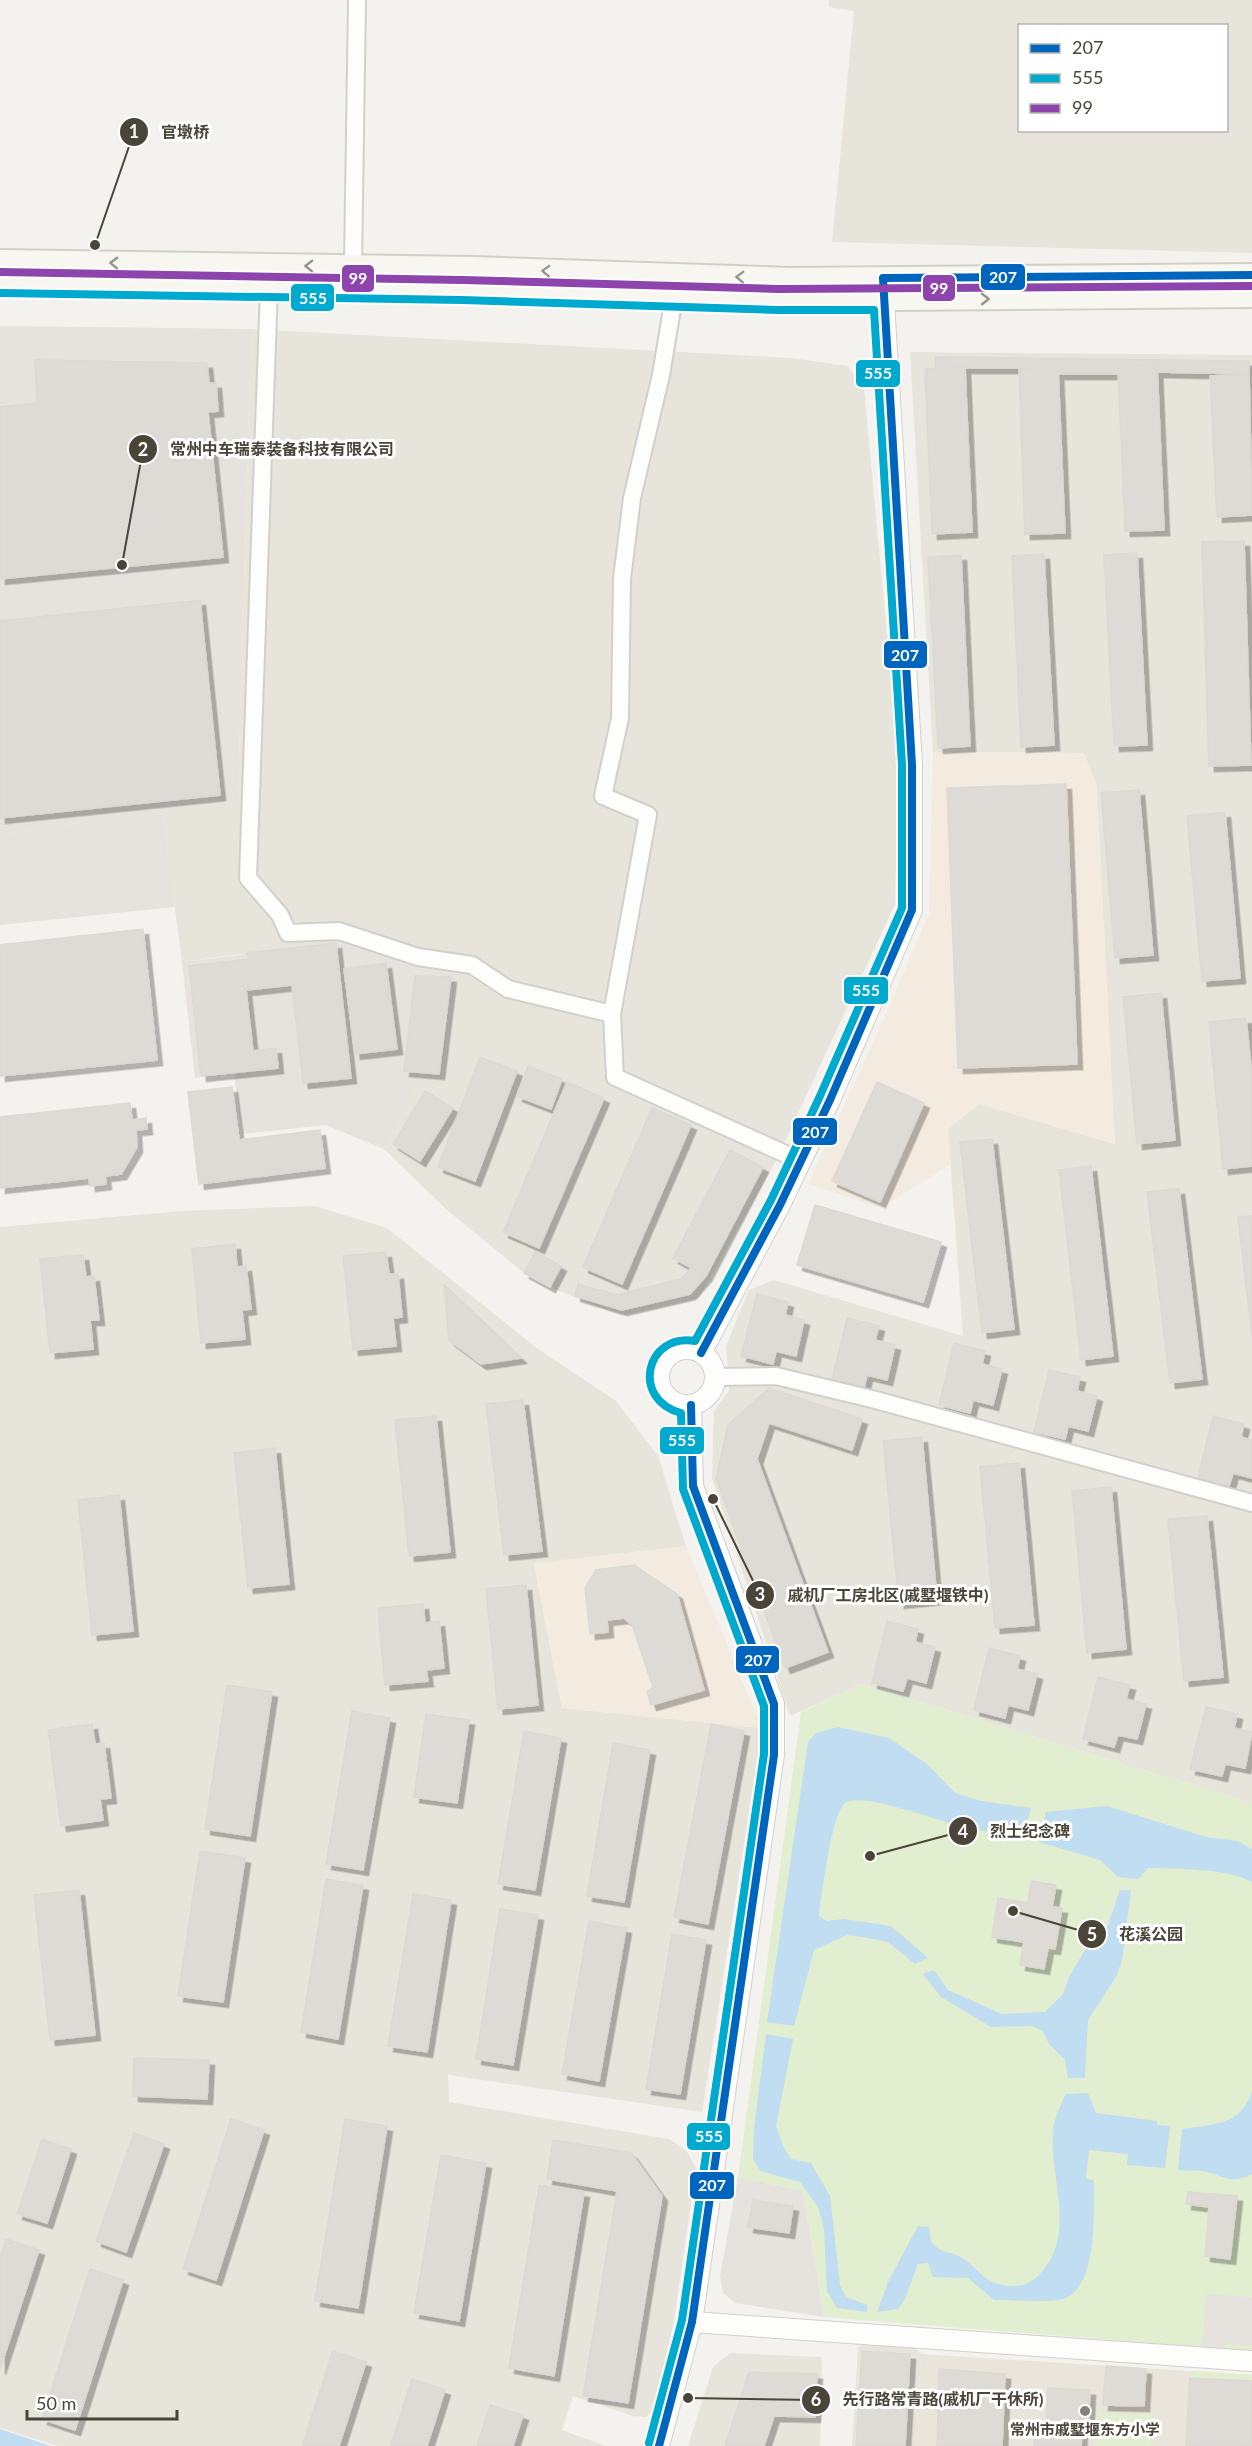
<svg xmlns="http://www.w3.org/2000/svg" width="1252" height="2446" font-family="Lato,'Noto Sans SC',sans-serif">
  <defs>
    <filter id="shadow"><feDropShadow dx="5.5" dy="5.5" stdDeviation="0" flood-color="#0004"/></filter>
  </defs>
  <rect width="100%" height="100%" fill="#f4f2ee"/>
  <g fill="#e7e4dc" fill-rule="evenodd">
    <path d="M829,0h423v253l-420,-11 22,-231 -25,-4zM1020,26h206v104h-206z"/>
    <path d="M251,329l541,29 56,8 16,22 35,376 -4,140 -120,259 -76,135 -78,18 -71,-29 -26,-14 -77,-63 -63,-61 37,-75 21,4 15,-104 -39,-6 -81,-27 -155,21 -20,-151 76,-11z"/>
    <path d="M910,352l342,3v1448l-390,-119 -72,32 -78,-238 2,-67 15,-21 -3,-44 23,-56 25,-10 189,56 -15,-207 31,-25 136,40 -31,-391 -151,-1z"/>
    <path d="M315,1206l72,22 151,121 78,52 42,55 28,90 -152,18 28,144 200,20 -60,384 -254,-37 1,27 220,37 17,11 10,18 -22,153 -19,87 -9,9 -13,-1 -60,-20 -11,34 44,16h-548l-58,-18v-1201l181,-16z"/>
    <path d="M865,2342l49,4 7,8 -5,92h-64l6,-98z"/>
    <path d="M730,2353l92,4 -2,89h-132l25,-79z"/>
  </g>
  <g fill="#f3ebdf">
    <path d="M933,752l151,1 13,33 18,358 -136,-40 -31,25 3,35 -70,44 -73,-24 66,-143 55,-127z"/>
    <path d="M686,1546l76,182 -200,-20 -28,-145z"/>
  </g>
  <g fill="#e6e2de">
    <path d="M0,326l251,3 -13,471 -238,35z"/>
    <path d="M337,941l81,27 39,6 -15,105 -21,-5 -37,75 -58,-24 -84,9 -8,-62 -39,6 -13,-116 59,-7 5,-8z"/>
    <path d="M738,2177l65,14 21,126 -89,-14 -12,-10 -3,-17z"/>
  </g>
  <path fill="#eae5da" d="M921,2354l331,21v71h-336z"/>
  <g fill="#e1eecf">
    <path d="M862,1684l390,119v548l-428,-34 -21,-126 -65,-14 63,-465z"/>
    <path d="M1190,2371l62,4v6l-62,-3z"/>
    <path d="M1098,2413l55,1 -2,32h-55z"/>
  </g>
  <g fill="#e6e3df">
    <path d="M162,811l13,96 -175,18v-90z"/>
    <path d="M1206,2294l46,3v49l-26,-2 -1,6 -23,-2z"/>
  </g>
  <g fill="#c0ddf1">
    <path d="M838,1727l51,11 38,26 28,29 26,8 50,7 -8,28c-18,-3 -38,-4 -55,-8 -23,-4 -109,-39 -124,-24 -13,13 -22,90 -25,112l8,5 17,-2 47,7 37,32 -13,6 -27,-22 -20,-4 -21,-3 -33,15 -20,76 -27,-4 41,-280 8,-9z"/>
    <path d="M1107,1806l99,31 31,4 15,8v33c-24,-14 -76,-13 -104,-14l-10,11 -20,-2 -18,-17 -61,-18 7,-30z"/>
    <path d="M1120,1890h11l-9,70 -6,17 -28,43 -3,58h-17l-3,-18 -16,-16 -6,-13 -11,-5 -41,1 -50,-30 -18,-23 11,-4 14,20 54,24 43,-2 18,-18 6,-17 20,-34 15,-7z"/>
    <path d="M766,2034l27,5 -17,87 8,22 7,11 20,4 19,33 10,89 6,12 21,8v7l-30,-4 -10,-17 -3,-63 -6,-21 -18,-25 -40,-11 -7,-12 1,-30z"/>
    <path d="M1252,2091v83c-23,12 -29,0 -50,-3 -8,-1 -16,0 -24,-1l4,-41c32,-5 59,-3 70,-38z"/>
    <path d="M1088,2093l8,20 61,8v4l13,1 -5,42 -38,-3 1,-11 -39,-4 -3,29 8,1c-1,31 5,107 -31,119 -12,4 -53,1 -69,1l-26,-22 -35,-1 -5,-14 -10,1 -13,35 -7,10 -21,3 12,-32 29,-54 11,1 2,15c14,14 18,8 31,16 12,6 20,21 33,25 17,6 33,4 45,-9 37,-41 10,-92 13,-141 1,-15 6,-25 13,-39z"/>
    <path d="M0,2429l51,17h-51z"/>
  </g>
  <g fill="#dedbd6" stroke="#dcd9d4" stroke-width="1.5" filter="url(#shadow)">
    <path d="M935,357l314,4v13l-92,-2v-8l-39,2v8h-60v-6h-122z"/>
    <path d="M35,360l172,3 2,20h7l2,28 -10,1 15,145 -223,22v-172l37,-4z"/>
    <path d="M1157,364l7,166 -39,1 -7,-165z"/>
    <path d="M965,367l7,165 -40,2 -7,-165z"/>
    <path d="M1058,368l7,165 -40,1 -6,-165z"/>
    <path d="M1249,374l3,141 -35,2 -7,-141z"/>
    <path d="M1244,541l7,224 -42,1 -7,-224z"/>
    <path d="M1137,553l10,192 -33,1 -10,-191z"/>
    <path d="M1044,554l10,191 -33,2 -9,-191z"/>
    <path d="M961,555l9,191 -32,2 -10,-191z"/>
    <path d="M200,600l20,195 -220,23v-197z"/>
    <path d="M1066,784l11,280 -119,4 -11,-280z"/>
    <path d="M1139,790l14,165 -38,3 -14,-165z"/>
    <path d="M1225,812l15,166 -38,3 -15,-165z"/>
    <path d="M143,929l14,131 -157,16v-131z"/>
    <path d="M336,943l15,135 -48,5 -11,-98 -46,5 7,61 23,-3 2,20 -77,8 -12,-110 59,-7 -1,-6z"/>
    <path d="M386,963l11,86 -42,5 -11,-85z"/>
    <path d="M415,976l36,1 -12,97 -35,-3z"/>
    <path d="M1161,993l14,147 -38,4 -14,-147z"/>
    <path d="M1246,1018l6,58v90l-29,3 -14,-147z"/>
    <path d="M480,1057l37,14 -42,110 -37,-14z"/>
    <path d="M528,1066l34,13 -11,30 -34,-13z"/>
    <path d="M567,1082l37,16 -65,150 -36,-16z"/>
    <path d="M877,1082l47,21 -44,99 -48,-21z"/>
    <path d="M232,1087l7,53 81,-10 5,38 -126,16 -11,-92z"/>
    <path d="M425,1091l28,17 -33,53 -27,-17z"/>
    <path d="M130,1103l2,17 14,-2 1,11 -11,1 1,17 -16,27 -16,2 1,8 -16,2 -1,-8 -89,10v-71z"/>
    <path d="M652,1108l39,17 -69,159 -39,-17z"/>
    <path d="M992,1139l22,190 -32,4 -22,-191z"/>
    <path d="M730,1150l33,17 -57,109 -33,-18z"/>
    <path d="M1091,1166l22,190 -32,4 -22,-190z"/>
    <path d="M1179,1189l23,190 -32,4 -23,-191z"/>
    <path d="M815,1205l126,37 -18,60 -126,-37z"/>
    <path d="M1252,1216v121l-14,-120z"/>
    <path d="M235,1244l2,23 9,-1 5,43 -9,1 3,29 -44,4 -9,-94z"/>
    <path d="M386,1252l3,22h9l4,43 -9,1 3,28 -43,4 -10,-94z"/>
    <path d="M535,1252l26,14 -11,21 -26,-14z"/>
    <path d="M83,1255l3,22 8,-1 5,44h-9l3,29 -43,4 -10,-94z"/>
    <path d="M691,1268l15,8 -16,18 -68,16 -47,-14 3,-12 39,11 64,-16z"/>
    <path d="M444,1285l77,73 -40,6 -32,-24z"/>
    <path d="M757,1294l31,8 -3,13 19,5 -8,36 -20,-5 -3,13 -32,-8z"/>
    <path d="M847,1318l32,8 -4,14 20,5 -8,35 -20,-5 -3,13 -32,-8z"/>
    <path d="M954,1343l31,8 -3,13 20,5 -9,36 -20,-5 -3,13 -31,-8z"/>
    <path d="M1049,1370l31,7 -3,14 20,5 -9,35 -20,-5 -3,13 -31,-7z"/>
    <path d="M769,1388l93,31 -10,31 -83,-27 -12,36 71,193 -43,16 -69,-189 12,-54z"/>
    <path d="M523,1400l19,151 -38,4 -18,-151z"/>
    <path d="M436,1416l14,136 -41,4 -14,-136z"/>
    <path d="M1213,1416l31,8 -3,13 11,3v38l-19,-5 -4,13 -31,-8z"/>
    <path d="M922,1437l15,162 -38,4 -16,-162z"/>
    <path d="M275,1448l14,136 -41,4 -14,-135z"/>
    <path d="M1019,1463l15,162 -39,3 -15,-161z"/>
    <path d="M1111,1487l15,162 -39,4 -15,-162z"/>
    <path d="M119,1495l14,136 -41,4 -14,-135z"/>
    <path d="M1207,1516l16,161 -39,4 -16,-162z"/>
    <path d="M634,1565l43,29 27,96 -53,15 -4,-14 6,-4 -21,-62 -8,-7 -17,2 1,12 -18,2 -5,-46 11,-18z"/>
    <path d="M526,1585l12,120 -40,4 -12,-120z"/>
    <path d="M423,1604l2,19 14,-2 5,47 -18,2 2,11 -43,4 -7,-77z"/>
    <path d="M887,1621l31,8 -3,13 20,5 -9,36 -19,-5 -4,13 -31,-8z"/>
    <path d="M989,1648l31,8 -3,13 20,5 -9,36 -20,-5 -3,13 -31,-8z"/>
    <path d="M1098,1677l32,8 -4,14 20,5 -9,35 -19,-4 -4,12 -31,-8z"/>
    <path d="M227,1685l45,7 -22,144 -45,-7z"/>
    <path d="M1206,1707l31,7 -3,14 18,4 -7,36 -20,-4 -3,12 -32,-7z"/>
    <path d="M352,1711l38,7 -27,152 -37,-6z"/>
    <path d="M426,1714l43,6 -12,83 -43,-6z"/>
    <path d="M92,1724l3,20 9,-1 7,55 -11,1 3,21 -42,6 -13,-96z"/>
    <path d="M711,1724l33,7 -36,193 -34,-7z"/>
    <path d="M524,1731l37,7 -26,152 -37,-6z"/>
    <path d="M613,1743l37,7 -26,152 -37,-6z"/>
    <path d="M200,1851l45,7 -22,144 -45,-6z"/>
    <path d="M326,1879l37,6 -25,154 -37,-7z"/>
    <path d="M1031,1881l25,4 -4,22 10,1 -7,41 -7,-1 -4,21 -24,-4 4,-23 -32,-5 6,-39 30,5z"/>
    <path d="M79,1890l16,145 -45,5 -16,-145z"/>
    <path d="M413,1894l38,6 -24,152 -39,-6z"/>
    <path d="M500,1909l38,6 -25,150 -37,-6z"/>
    <path d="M589,1921l37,7 -27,153 -37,-7z"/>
    <path d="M672,1934l34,6 -26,154 -34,-5z"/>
    <path d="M134,2058l75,2 -2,39 -74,-3z"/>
    <path d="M231,2119l33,11 -48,150 -33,-11z"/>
    <path d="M345,2119l42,7 -29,182 -43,-7z"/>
    <path d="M134,2133l30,11 -38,108 -30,-11z"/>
    <path d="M42,2139l29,10 -24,74 -30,-9z"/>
    <path d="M553,2140l78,13 31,43 -34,207 -45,-7 34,-205 -70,-12z"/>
    <path d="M441,2155l45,8 -27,158 -45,-8z"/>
    <path d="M539,2185l45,7 -30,184 -45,-8z"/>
    <path d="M1188,2192l49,4 -7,63 -25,-3 4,-49 -23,-3z"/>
    <path d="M753,2200l40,6 -4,27 -41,-6z"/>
    <path d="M6,2239l33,11 -39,119v-111z"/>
    <path d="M90,2269l33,11 -48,150 -33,-11z"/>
    <path d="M333,2351l33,11 -27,84h-37z"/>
    <path d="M862,2351l48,3 -5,92h-49z"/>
    <path d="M1106,2366l40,3 -2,37 -41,-1z"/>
    <path d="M939,2369l66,5 -3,72h-65z"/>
    <path d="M749,2372l68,2 -2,43 -41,-1 -10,30h-39z"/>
    <path d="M1190,2378l62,3v65h-6v-3l-39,-2 -1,5h-20z"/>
    <path d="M412,2379l33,11 -18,56h-37z"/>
    <path d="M1048,2388l42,2 -2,42h-6l-1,14h-47l1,-14h11z"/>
    <path d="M490,2405l33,10 -10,31h-36z"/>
    <path d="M1207,2441l39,2v3h-40z"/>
  </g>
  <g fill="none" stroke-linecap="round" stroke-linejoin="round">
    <defs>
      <g id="minor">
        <path d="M353,266l4,-266"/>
        <path d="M269,287l-21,591 32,37 8,18 51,-2 79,26 54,8 36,24 104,25"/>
        <path d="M674,297l-13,78 -29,123 -10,81 -2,139 -17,78 45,19 -36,199 3,63 186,84"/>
        <path d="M715,1377l61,-1 96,23 380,104"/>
      </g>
      <g id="tertiary">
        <circle cx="687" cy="1377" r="28"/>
        <path d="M701,1353l79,-148 50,-105 82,-190v-145l-29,-480"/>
        <path d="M692,2322l560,39"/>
        <path d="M659,2446l33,-124 82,-567v-51l-81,-218 -2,-81"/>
      </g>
      <g id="secondary">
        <path d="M0,261l473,7 316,11 463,-4"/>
        <path d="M0,282l462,8 316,10 474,-4"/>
      </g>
    </defs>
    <use href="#minor" stroke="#d2d0cb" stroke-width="20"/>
    <use href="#tertiary" stroke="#d2d0cb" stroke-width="22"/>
    <use href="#secondary" stroke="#d3cfc5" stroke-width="26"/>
    <use href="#minor" stroke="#fdfdfc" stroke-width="16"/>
    <use href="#tertiary" stroke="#fdfdfc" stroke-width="20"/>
    <use href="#secondary" stroke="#f7f6f1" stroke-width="22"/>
    <defs>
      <g id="bus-1">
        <path d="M701,1353l79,-148 50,-105 82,-190v-145l-29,-487 369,-3"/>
        <path d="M659,2446l33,-124 82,-567v-51l-81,-218 -2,-81"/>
      </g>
      <path id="bus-2" d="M0,293l462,7 316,10h96l28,455v143l-82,188 -49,104 -76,141c-50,-8 -64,59 -14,72l2,76 81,217v48l-82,566 -33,123"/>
      <path id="bus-3" d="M0,272l462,8 316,9 474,-3"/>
    </defs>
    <use href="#bus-1" stroke="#fff" stroke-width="12"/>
    <use href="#bus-2" stroke="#fff" stroke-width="12"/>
    <use href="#bus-3" stroke="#fff" stroke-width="12"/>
    <use href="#bus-1" stroke="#0065bd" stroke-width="8"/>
    <use href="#bus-2" stroke="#00a9ce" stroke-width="8"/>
    <use href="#bus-3" stroke="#8e44ad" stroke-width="8"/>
  </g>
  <defs><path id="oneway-chevron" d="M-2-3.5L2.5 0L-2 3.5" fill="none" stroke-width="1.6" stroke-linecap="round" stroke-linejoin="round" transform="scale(1.5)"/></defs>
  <g stroke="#98948c">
    <use href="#oneway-chevron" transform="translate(114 263) rotate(-179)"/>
    <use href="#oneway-chevron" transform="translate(309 266) rotate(-179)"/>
    <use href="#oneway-chevron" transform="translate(546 271) rotate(-178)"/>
    <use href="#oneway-chevron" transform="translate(740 277) rotate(-178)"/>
    <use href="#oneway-chevron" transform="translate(985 299)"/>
  </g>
  <circle fill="#868178" stroke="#fff" stroke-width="2" cx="1085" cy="2411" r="6"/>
  <g text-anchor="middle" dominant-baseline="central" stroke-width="6" stroke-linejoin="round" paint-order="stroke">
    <g font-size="15" font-weight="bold" fill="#4b4439" stroke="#fff">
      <text x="1085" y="2429">常州市戚墅堰东方小学</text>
    </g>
  </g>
  <path fill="none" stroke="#4b4439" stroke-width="2" d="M95 245L134 132M122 565L143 449M713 1499L760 1595M870 1856L963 1831M1013 1911L1092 1934M688 2398L816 2400"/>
  <g fill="#4b4439" stroke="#fff" stroke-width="2">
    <circle cx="95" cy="245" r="6"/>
    <circle cx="122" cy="565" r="6"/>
    <circle cx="713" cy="1499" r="6"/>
    <circle cx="870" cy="1856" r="6"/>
    <circle cx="1013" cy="1911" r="6"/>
    <circle cx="688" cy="2398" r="6"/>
    <circle cx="134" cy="132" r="15"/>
    <circle cx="143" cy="449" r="15"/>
    <circle cx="760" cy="1595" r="15"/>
    <circle cx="963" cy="1831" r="15"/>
    <circle cx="1092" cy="1934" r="15"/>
    <circle cx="816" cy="2400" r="15"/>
  </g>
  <g font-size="18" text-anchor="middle" font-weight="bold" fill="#fff">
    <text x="134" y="138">1</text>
    <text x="143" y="456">2</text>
    <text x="760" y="1601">3</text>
    <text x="963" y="1838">4</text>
    <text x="1092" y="1941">5</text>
    <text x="816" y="2406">6</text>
  </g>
  <g font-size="16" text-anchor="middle" font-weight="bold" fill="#4b4439" stroke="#fff" stroke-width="6" stroke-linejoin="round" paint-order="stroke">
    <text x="185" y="138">官墩桥</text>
    <text x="282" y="455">常州中车瑞泰装备科技有限公司</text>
    <text x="888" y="1601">戚机厂工房北区(戚墅堰铁中)</text>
    <text x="1030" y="1837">烈士纪念碑</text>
    <text x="1151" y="1940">花溪公园</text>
    <text x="943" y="2405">先行路常青路(戚机厂干休所)</text>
  </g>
  <g stroke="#fff" stroke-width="2">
    <rect x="980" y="263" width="46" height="28" rx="6" fill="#0065bd"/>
    <rect x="341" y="264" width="34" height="29" rx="6" fill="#8e44ad"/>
    <rect x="922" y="274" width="34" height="28" rx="6" fill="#8e44ad"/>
    <rect x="290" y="283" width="45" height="29" rx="6" fill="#00a9ce"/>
    <rect x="855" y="359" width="46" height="29" rx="6" fill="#00a9ce"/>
    <rect x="883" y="640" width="45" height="29" rx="6" fill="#0065bd"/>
    <rect x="843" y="976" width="46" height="29" rx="6" fill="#00a9ce"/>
    <rect x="792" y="1117" width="46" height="29" rx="6" fill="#0065bd"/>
    <rect x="659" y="1426" width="46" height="29" rx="6" fill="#00a9ce"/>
    <rect x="735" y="1645" width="45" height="29" rx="6" fill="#0065bd"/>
    <rect x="686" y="2122" width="45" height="29" rx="6" fill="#00a9ce"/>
    <rect x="689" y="2171" width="46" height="29" rx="6" fill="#0065bd"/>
  </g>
  <g font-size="16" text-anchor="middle" font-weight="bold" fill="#fff">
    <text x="1003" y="283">207</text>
    <text x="358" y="284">99</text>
    <text x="939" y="294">99</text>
    <text x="313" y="304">555</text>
    <text x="878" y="379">555</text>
    <text x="905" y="661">207</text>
    <text x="866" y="996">555</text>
    <text x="815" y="1138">207</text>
    <text x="682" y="1446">555</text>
    <text x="758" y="1666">207</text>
    <text x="709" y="2142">555</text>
    <text x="712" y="2191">207</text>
  </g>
  <rect x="1018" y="24" width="210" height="108" fill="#ffffff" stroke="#b7b4b0" stroke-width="1.5"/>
  <rect x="1030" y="44" width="30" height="9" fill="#0065bd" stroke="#b7b4b0" stroke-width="1.5"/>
  <text x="1072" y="54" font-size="18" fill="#4b4439">207</text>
  <rect x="1030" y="74" width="30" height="9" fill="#00a9ce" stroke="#b7b4b0" stroke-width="1.5"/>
  <text x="1072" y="84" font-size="18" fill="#4b4439">555</text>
  <rect x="1030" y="104" width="30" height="9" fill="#8e44ad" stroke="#b7b4b0" stroke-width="1.5"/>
  <text x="1072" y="114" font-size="18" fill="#4b4439">99</text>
  <path d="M27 2410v9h150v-9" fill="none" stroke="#4b4439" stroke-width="3"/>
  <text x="36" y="2410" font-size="18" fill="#4b4439" stroke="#ffffff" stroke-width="4.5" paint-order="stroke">50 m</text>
</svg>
